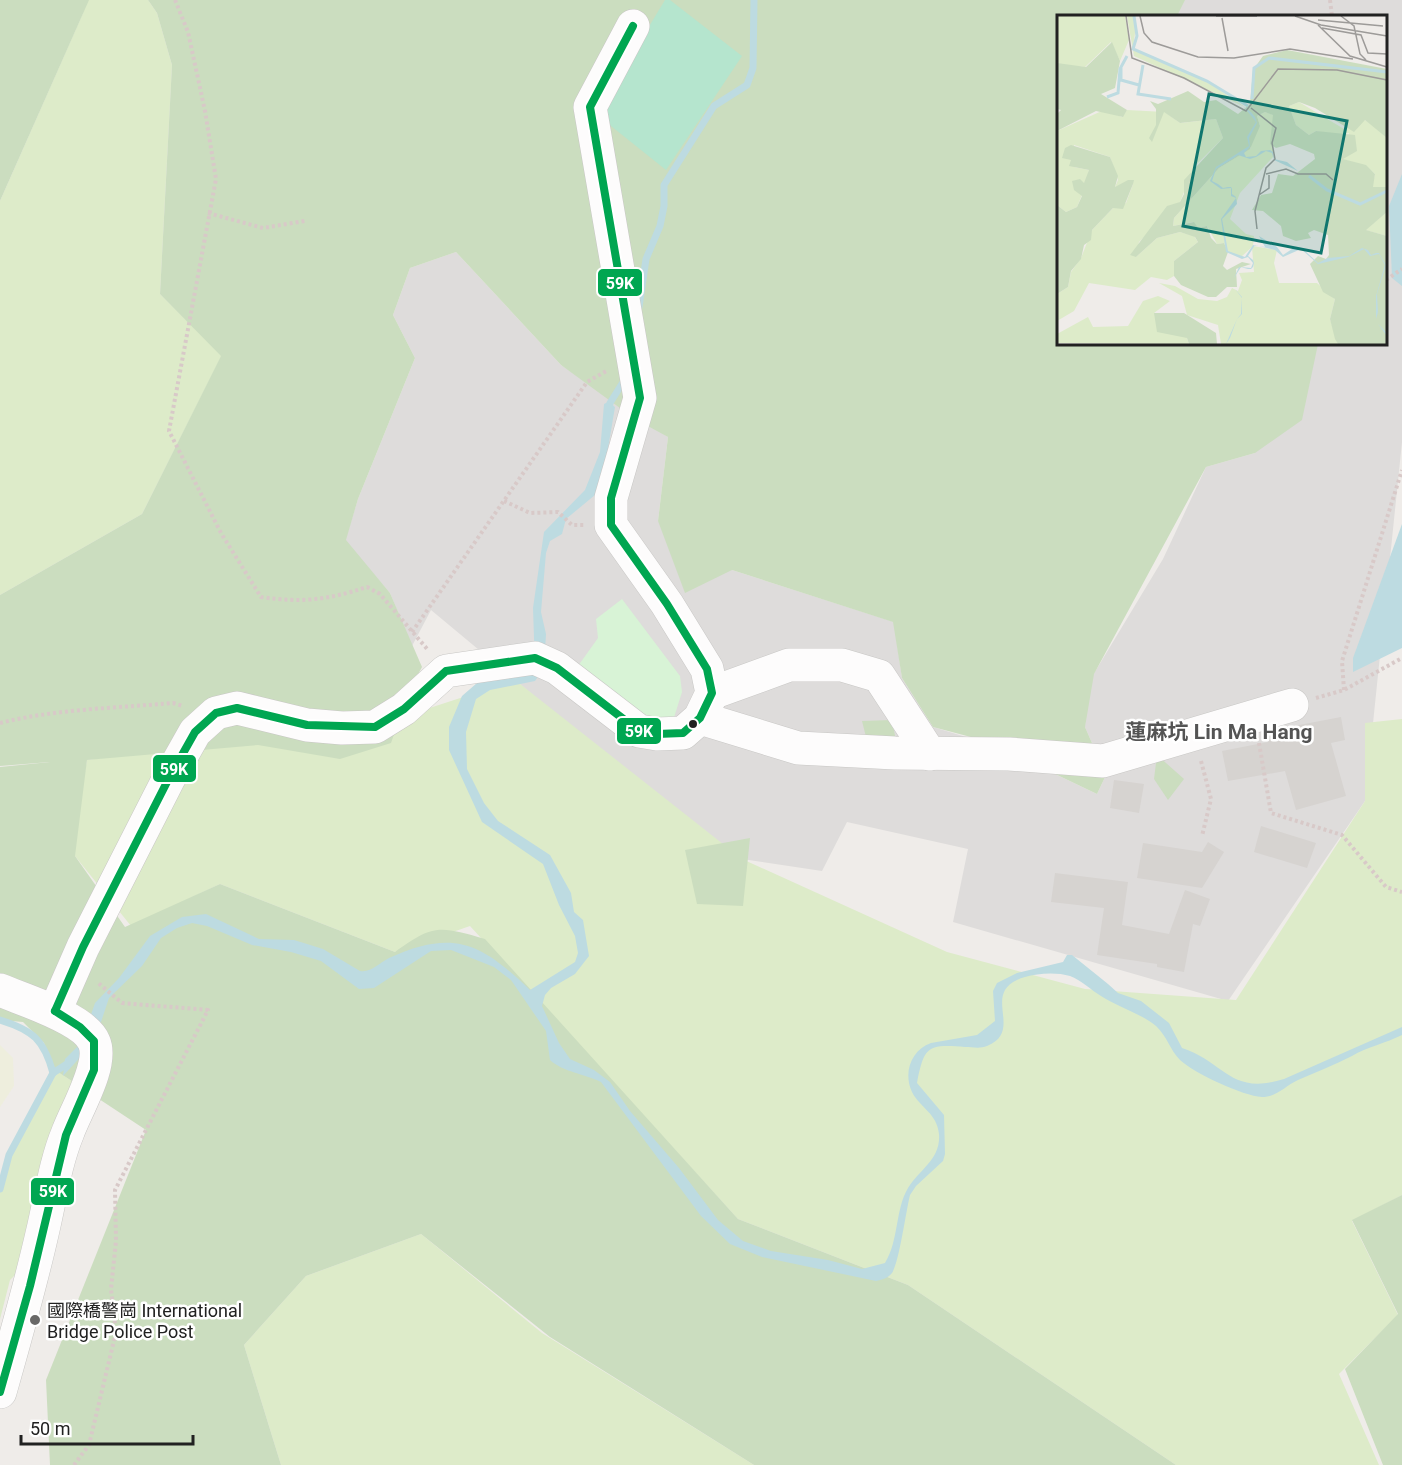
<svg xmlns="http://www.w3.org/2000/svg" width="1402" height="1465" font-family="Roboto,'Noto Sans SC',sans-serif">
  <rect width="100%" height="100%" fill="#efece9"/>
  <path fill="#dedcdb" d="M1148,0h254v442l-37,359 -137,200 -275,-79 15,-73 -121,-27 -25,49 -80,-12 -125,-94 -186,-155 -19,36 -22,-53 -45,-52 13,-42 57,-141 -22,-43 17,-47 46,-16 105,113 107,72 -10,84 74,49 162,52 8,56 31,49 63,19 101,48 9,-19 -21,-48 2,-42 76,-126 43,-92 49,-14 34,-109h97v-328h-248z"/>
  <path fill="#eed" d="M0,1045l13,13 1,28 -14,21z"/>
  <g fill="#ddebc9">
    <path d="M85,0h63l9,13 15,52 -12,229 62,61 -80,159 -142,81v-394l83,-188z"/>
    <path d="M515,680l227,179 205,93 138,37 151,11 129,-199v-78l37,-4v476l-50,26 46,94 -59,59 40,91h-203l-268,-180 -170,-66 -268,-293 -75,26 -175,-68 -89,42 -60,-75 16,-91 312,-42z"/>
    <path d="M57,1071l16,11 -26,58 -28,131 -9,9 -10,39v-131l9,-33 41,-77z"/>
    <path d="M421,1234l121,99 212,132h-473l-37,-120 62,-69z"/>
  </g>
  <g fill="#cbddbf">
    <path d="M0,0h89l-89,201z"/>
    <path d="M148,0h1037l-8,16h-119v328h260l-16,76 -47,33 -49,14 -112,207 -9,53 21,48 -9,19 -111,-53 -53,-14 -31,-49 -9,-56 -161,-52 -47,23 -27,-72 10,-84 -33,-18 -74,-54 -105,-113 -46,16 -17,47 22,43 -57,141 -12,41 44,53 32,74 -13,24 -18,52 -51,16 -82,-14 -171,15 -12,96 50,71 95,-43 175,68c39,-28 44,-26 90,-13l253,280 170,66 268,180h-422l-204,-128 -129,-103 -115,42 -62,69 37,120h-231l-4,-85 100,-250 -94,-62 -8,-25 -21,-21 -23,-2v-253l50,-5 -50,4v-171l142,-81 79,-158 -61,-62 12,-229 -15,-52z"/>
    <path d="M892,720l4,21 -26,12 -8,-32z"/>
    <path d="M1157,755l27,24 -16,21 -14,-21z"/>
    <path d="M750,838l-7,68 -46,-2 -12,-54z"/>
    <path d="M1402,1195v270h-19l-38,-96 53,-55 -46,-94z"/>
  </g>
  <path fill="#d8f3d6" d="M622,599l58,77 2,16 -11,35 -43,-15 -55,-39 25,-35 -2,-19z"/>
  <path fill="#b5e5ce" d="M665,0h5l72,56 -76,114 -70,-56z"/>
  <g fill="#bddbe1">
    <path d="M1402,174v112l-10,-8 -3,-72z"/>
    <path d="M608,402l7,5 -14,83 -35,29 -4,15 -12,7 -4,12 -5,59 5,22 -2,34 -9,13 -45,9 -14,9 -10,33 1,37 17,34 14,18 52,34 21,38 3,19 9,8 6,36 -14,18 -24,14 -6,7 -3,11 17,37 11,16 24,11 16,12 20,29 49,57 39,52 25,21 28,10 57,9 34,9 23,-6c14,-23 10,-53 23,-75 12,-19 33,-29 31,-54 -2,-21 -19,-26 -27,-42 -9,-19 -1,-42 19,-49l46,-8 18,-14 -2,-30 4,-8 20,-10 46,-11 4,-7h5l36,29 10,9 23,8 28,22 13,25c43,14 48,48 102,31l118,-52v8c-16,8 -35,12 -50,21 -18,9 -36,16 -54,24 -13,6 -21,17 -36,17 -19,-1 -68,-24 -82,-37 -10,-10 -13,-24 -24,-34 -12,-11 -40,-20 -55,-30 -10,-6 -20,-16 -31,-20 -13,-4 -32,-3 -45,1 -48,14 1,53 -38,69 -7,3 -15,1 -22,1 -38,-3 -41,0 -48,36l27,32 1,39 -2,7 -27,25 -6,9c-4,16 -11,68 -18,78 -4,5 -10,7 -16,8l-114,-24 -32,-13 -29,-28 -100,-134c-16,-8 -38,-10 -51,-22l-4,-29 -35,-51 -17,-13 -43,-17 -20,1 -57,37 -15,1 -38,-28 -30,-9 -39,-7 -45,-19 -15,-3 -15,5 -16,10 -19,28 -33,32 -11,33 -12,20 -23,25 2,-17 16,-16 14,-40 24,-25 31,-42 32,-19 24,-3 53,25 35,1 13,4 16,5 37,22c11,2 19,-8 29,-13 66,-30 93,-14 141,32l45,-28 3,-9 -3,-17 -16,-31 -16,-41 -61,-42 -33,-72v-23l13,-31 15,-13 58,-15 -2,-60 11,-76 41,-42 15,-38 4,-48z"/>
    <path d="M1402,524v124l-49,24v-14z"/>
  </g>
  <g fill="none" stroke-linecap="round" stroke-linejoin="round">
    <g stroke="#bddbe1" stroke-width="7">
      <path d="M639,307l7,-48 14,-33 4,-20v-21l50,-79 33,-21 6,-17 1,-68"/>
      <path d="M609,412l1,-9 15,-24"/>
      <path d="M0,1020c33,10 44,20 53,53l-44,82 -9,34"/>
      <path d="M53,1073l17,-11"/>
    </g>
  </g>
  <g fill="#d6d3d0">
    <path d="M1341,717l4,23 -14,3 15,53 -50,14 -11,-39 -57,10 -6,-30 46,-9 -2,-10 7,-2z"/>
    <path d="M1114,780l30,4 -5,29 -29,-5z"/>
    <path d="M1261,826l55,17 -9,25 -53,-16z"/>
    <path d="M1208,842l16,10 -22,36 -65,-10 6,-35 59,9z"/>
    <path d="M1055,873l73,9 -6,43 47,9 16,-44 25,9 -10,27 -7,-2 -9,48 -27,-5v-3l-60,-9 7,-47 -53,-6z"/>
  </g>
  <g fill="none" stroke-linecap="round" stroke-linejoin="round">
    <defs>
      <g id="minor">
        <path d="M712,693l77,-28h53l37,11 51,78"/>
        <path d="M700,718l98,30 97,5 114,1 94,7 189,-56"/>
        <path d="M0,990c23,10 84,28 94,52 10,22 -18,68 -26,90 -13,31 -18,69 -26,102 -12,53 -27,105 -42,158"/>
        <path d="M55,1011l28,-64 85,-167 27,-48 21,-19 21,-5 70,17 35,3 33,-1 29,-18 42,-38 89,-13 22,10 82,63 18,3 26,-1 17,-15 12,-25 -5,-24 -40,-65 -56,-79v-27l29,-100 -50,-291 43,-81"/>
      </g>
    </defs>
    <use href="#minor" stroke="#c8c7c5" stroke-width="34"/>
    <g stroke="#d8c9c8" stroke-width="4" stroke-dasharray="3 3" stroke-linecap="butt">
      <path d="M175,0l13,32 17,79 11,68 -47,252 52,102 40,64c41,6 66,3 106,-10l13,7 48,56"/>
      <path d="M1330,0l2,16"/>
      <path d="M208,213l55,15 42,-7"/>
      <path d="M1386,280l16,-11"/>
      <path d="M504,501l26,12 28,-1 14,13h14"/>
      <path d="M412,632l175,-250 21,-12"/>
      <path d="M1344,690l-2,-29 60,-191"/>
      <path d="M1316,698l28,-8 58,-32"/>
      <path d="M0,723c56,-14 116,-15 173,-20l10,3"/>
      <path d="M1259,743l12,70 71,22 44,52 16,5"/>
      <path d="M1201,761l10,38 -9,37"/>
      <path d="M74,1465l15,-20 27,-113 -5,-43 5,-48 -1,-51 93,-180 -86,-7 -25,-21"/>
    </g>
    <use href="#minor" stroke="#fdfcfc" stroke-width="33"/>
    <defs>
      <g id="bus-1">
        <path d="M55,1011l28,-64 85,-167 27,-48 21,-19 21,-5 70,17 68,2 29,-18 42,-38 89,-13 22,10 82,63 18,3 26,-1 17,-15 12,-25 -5,-24 -40,-65 -56,-79v-27l29,-100 -50,-291 43,-81"/>
        <path d="M0,1392l30,-106 36,-151 28,-65v-29l-14,-14 -25,-16"/>
      </g>
    </defs>
    <use href="#bus-1" stroke="#fff" stroke-width="12"/>
    <use href="#bus-1" stroke="#00a651" stroke-width="8"/>
  </g>
  <circle fill="#212121" stroke="#fff" stroke-width="2" cx="693" cy="724" r="5"/>
  <circle fill="#696867" stroke="#fff" stroke-width="2" cx="35" cy="1320" r="6"/>
  <g text-anchor="middle" dominant-baseline="central" stroke-width="5" stroke-linejoin="round" paint-order="stroke">
    <g font-size="18" fill="#212121" stroke="#fff" text-anchor="start">
      <text x="47" y="1310">國際橋警崗 International<tspan x="47" dy="21">Bridge Police Post</tspan></text>
    </g>
    <g font-size="21" font-weight="bold" fill="#545454" stroke="#fff">
      <text x="1219" y="732">蓮麻坑 Lin Ma Hang</text>
    </g>
  </g>
  <g transform="translate(1057 15)">
    <rect width="330" height="330" fill="#efece9"/>
    <path d="M0,1h68l4,24 -9,21 -9,-19 -26,25 -28,-2zM70,1h7l2,9 -3,24 73,32 39,26 -111,-51zM242,87l45,27 21,-9 11,7 11,11v49h-15l3,-13 -9,-8 -24,-7 7,-26 -12,3 -21,-5 -7,4 -13,-10 -7,-19zM47,95l18,7 5,-7 38,2 15,11 36,-4 7,19 -29,29 -14,35 -41,40 -3,15 21,-19 23,-6 14,4 4,6 -24,19v15l-7,4 -16,-3 -16,13 -46,-7 -15,28 -17,10v-27l11,-7 3,-15 10,-14 11,-28 21,-22 13,-5 7,-19 -18,3 3,-7 -8,-23 -36,-12 -3,16 3,6 15,3 -2,10 -10,11 5,4 -5,12 -11,5 -9,-7v-74zM208,97l9,3 -1,42 -33,36 -10,26 16,15 8,2 -1,10 24,4 -3,13 5,20h38l18,16 -5,20 8,25h-117l-3,-19 -31,-10 -5,-19 -23,-13 16,3 23,13 19,2 10,-4 5,-9 6,3 4,-11 -3,-7 15,-1 -2,-25 -11,10 -13,-5 -4,-9 -7,1 -10,-18 -9,2 -5,-6 -20,4 1,-8 45,-50 32,-20 -1,-7 10,-15 -3,-10zM330,197v24l-22,-6zM101,281l12,5 -16,12 33,25 2,6 -132,-1v-9l31,-17 5,10 35,-1 15,-25z" fill="#ddebc9"/>
    <path d="M55,27l8,19 -5,27 -14,6 26,16 -4,7 -27,-6 -39,20v-17l4,-4 -4,-1v-46l29,4zM230,35l100,19v69l-22,-18 -11,12 -39,-24 -16,-6 -10,4 7,19 13,10 7,-4 39,4 2,16 -14,8 23,6 9,9 -2,13h14v25l-21,18 21,6v108h-49l-3,-5 -5,-20 5,-20 -12,-7 -13,-28 8,-8 8,3 3,-4 -1,-20 -14,-5 -6,3 3,5 -15,3 -13,-5 -2,-10 -18,-15 -11,-1 9,-15 11,-2 6,-19 15,2 22,-17 -1,-5 -24,-10 -14,4 -6,-4 3,-29 -8,-3 -8,4 3,10 -10,23 -31,19 -45,50 -1,8 21,-4 4,6 9,-2 4,12 6,6 7,-1 4,9 -5,14 4,4 15,-8 9,2 -15,5 1,18h-10l-11,10h-8l-27,-12 -7,-9v-15l24,-19 -3,-5 -15,-5 -23,6 -21,19 -6,-2 37,-49 13,-4 4,-8v-14l39,-42 -7,-19 -36,4 -16,-11 -12,30 -3,-4 7,-13v-16l-6,-8 8,3 30,-13 16,11 12,-2 22,14 12,-10 3,-34 10,-14zM14,130l39,12 8,19 -3,11 13,-7h6l-1,4 -10,25 -10,-1 -21,22 -1,10 -7,5 -3,14 -10,12 -3,16 -11,7v-89l9,7 11,-5 5,-11 -8,-6 -2,-9 8,-2 4,4 5,-13 -20,-4 2,-6 -9,-2 3,-10zM97,298h30l32,20 1,11h-28l-2,-6 -30,-6z" fill="#cbddbf"/>
    <path d="M187,92l7,5 4,5 2,6 -8,15 1,8 -2,3 -4,4 2,4 10,-1 5,-5 9,-1 3,2 1,7 13,3 11,9 -24,-11 -2,-7 -6,-2 -10,6 -6,2 -12,-4 -4,3 -18,11 -4,12 6,3 5,4 5,-1h3l1,2v5l4,3 1,7 -15,15 6,32 17,6 8,-12 12,2 -6,-11 18,11 6,8 12,-8 7,1 16,15 10,-5 21,-2 13,-8 6,2 3,5 5,-2h3l1,2 6,10 -9,29 1,18 -2,7 2,5 7,7 2,5 -9,-12 -2,-5v-23l9,-31 -6,-11 -9,2 -6,-7 -16,8 -30,7 -17,-15 -18,8 -8,-7 -20,-5 -7,11 5,4 1,3 -1,4 -2,2h-3l-4,-1 -3,-1 -7,11 1,11 7,8v17l-5,5 -7,19 -4,6 11,-25 4,-5 1,-16 -7,-9 -1,-11 5,-11h2l10,1 2,-5 -5,-6 -6,2 -16,-7 -5,-33 15,-21 -5,-2v-8l-10,1 -11,-8 6,-14 33,-21 -2,-9 9,-15z" fill="#bddbe1"/>
    <path fill="none" stroke="#bddbe1" stroke-width="3" d="M77,1l3,20 -4,13 74,32 41,25M86,50l-5,29 33,5M64,53v12l18,5M50,82l11,-4 2,-24 7,-13M195,84l2,-31 15,-10 118,14M252,161l18,14 33,14 27,-13"/>
    <path fill="none" stroke="#9d9b99" stroke-width="1.5" d="M69,1l6,42 52,20 62,33 32,-42 59,1 50,10M83,1l4,17 8,9 46,15 36,1 56,-9 63,10M159,1h41M238,1l26,9 66,11M284,1l13,10 6,28 6,6M165,3l6,33M261,5l65,6M261,10l32,31 37,11M265,13l39,7 7,18 19,1M194,93l25,20 -4,15 3,16 -9,9 -11,43 2,18M209,159l20,-5 12,5h28l7,6M202,180l10,-7v-13"/>
    <path fill="#0f766e" fill-opacity="0.15" stroke="#0f766e" stroke-width="3" d="M152,79l138,27 -26,132 -138,-27z"/>
    <rect width="330" height="330" fill="none" stroke="#212121" stroke-width="3"/>
  </g>
  <g stroke="#fff" stroke-width="2">
    <rect x="597" y="268" width="46" height="29" rx="6" fill="#00a651"/>
    <rect x="616" y="717" width="46" height="28" rx="6" fill="#00a651"/>
    <rect x="152" y="754" width="45" height="29" rx="6" fill="#00a651"/>
    <rect x="30" y="1177" width="45" height="29" rx="6" fill="#00a651"/>
  </g>
  <g font-size="16" text-anchor="middle" font-weight="bold" fill="#fff">
    <text x="620" y="289">59K</text>
    <text x="639" y="737">59K</text>
    <text x="174" y="775">59K</text>
    <text x="53" y="1197">59K</text>
  </g>
  <path d="M21 1435v9h172v-9" fill="none" stroke="#212121" stroke-width="3"/>
  <text x="30" y="1435" font-size="18" fill="#212121" stroke="#ffffff" stroke-width="4.5" paint-order="stroke">50 m</text>
</svg>
